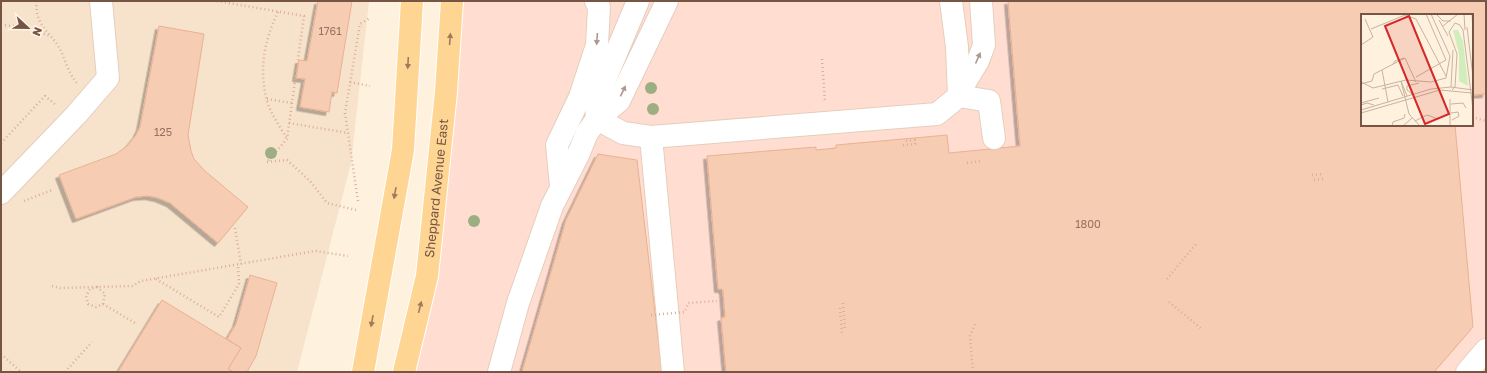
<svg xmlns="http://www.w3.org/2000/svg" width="1487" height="373" font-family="'Golos Text',sans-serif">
  <defs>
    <filter id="shadow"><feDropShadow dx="-3.5" dy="3.5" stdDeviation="0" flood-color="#0004"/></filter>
  </defs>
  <rect width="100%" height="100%" fill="#fef1dd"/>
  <path fill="#f7e2cb" d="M1,1h368l-18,162 -54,209h-296z"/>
  <path fill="#ffded1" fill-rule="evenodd" d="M452,1h1034v371h-1082zM1362,15h110v110h-110z"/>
  <g fill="#f6ccb2" stroke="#eab191" filter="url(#shadow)">
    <path d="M318,1h34l-15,92 -5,-1 -3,20 -29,-5 5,-28 -9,-1 3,-18 8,1z"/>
    <path d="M1008,1h478v93l-14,1v-80h-110v110h93l18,202 -39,45h-708l-5,-54 4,-1 -2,-26 -1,-2h-4l-11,-133 109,-9v3l20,-2v-3l111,-10 2,18 71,-7z"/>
    <path d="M159,26l45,8 -16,101 3,16 3,8 11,12 43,36 -30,36 -48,-40 -12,-5 -10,-2 -12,1 -60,22 -17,-44 57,-21 11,-8 9,-11 4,-8z"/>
    <path d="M598,154l39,6 25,212h-140l44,-152z"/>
    <path d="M250,275l27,8 -21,73 -9,16h-13l-6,-3 13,-21 -14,-9 9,-15z"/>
    <path d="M162,300l79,48 -13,21 6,3h-116z"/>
  </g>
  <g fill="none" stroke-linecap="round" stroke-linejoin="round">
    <defs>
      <g id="minor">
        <path d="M959,92l19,-31 6,-16 -3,-44"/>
        <path d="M959,96l30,5 5,37"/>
        <path d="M597,119l26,14 28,4 286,-23 22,-18 -2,-49 -6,-46"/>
        <path d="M597,119l-1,-18 42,-100"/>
        <path d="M651,137l22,235"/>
        <path d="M561,186l-4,-41 23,-48 17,-52 2,-38 -3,-6"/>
        <path d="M1,193l75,-78 32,-37 -7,-77"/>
        <path d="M499,372l19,-69 34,-97 26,-51 9,-22 10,-14 22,-18 48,-100"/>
        <path d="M1467,372l19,-22"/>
      </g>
      <g id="major">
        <path d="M363,372l40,-222 9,-149"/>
        <path id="s1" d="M404,372l23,-96 19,-184 6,-91"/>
      </g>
    </defs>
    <use href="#minor" stroke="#e5cebc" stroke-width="24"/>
    <use href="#major" stroke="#fff" stroke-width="24"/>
    <g stroke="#dbaf96" stroke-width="2.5" stroke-dasharray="1 3" stroke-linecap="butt">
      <path d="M37,1c-4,25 17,33 25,52 4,10 7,21 15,30"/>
      <path d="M217,1l87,15 -17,123 -20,23"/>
      <path d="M278,12c-14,29 -20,59 -10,92 4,12 13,24 19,35"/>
      <path d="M1,25l24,2 25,9"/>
      <path d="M822,59l3,43"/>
      <path d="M350,82l20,4"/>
      <path d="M267,99l25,4"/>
      <path d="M1472,117l14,4"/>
      <path d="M289,123l59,10"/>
      <path d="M1,143l44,-47 11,9"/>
      <path d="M903,145l12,-1v-4l-11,1"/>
      <path d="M267,162l20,-2 23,21 17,22 29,7"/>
      <path d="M967,163l14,-2"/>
      <path d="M1312,175l12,-1"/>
      <path d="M1314,180l10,-1"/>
      <path d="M24,201l28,-11"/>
      <path d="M358,201l-13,-88 15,-89 10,-6"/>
      <path d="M235,228l6,36"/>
      <path d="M156,279l63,38 20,-33 -1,-20"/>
      <path d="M1167,279l29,-35"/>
      <path d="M52,286l8,2 73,-2 8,-5 174,-30 33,5"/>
      <path d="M97,287l8,7 -2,10 -7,3 -8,-3 -2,-8 4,-7z"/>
      <path d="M1169,302l34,28"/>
      <path d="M843,303l2,27"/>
      <path d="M103,304l32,19"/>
      <path d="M840,308l2,27"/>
      <path d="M1,354l20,18"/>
      <path d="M65,372l27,-30"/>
      <path d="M973,372l-3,-36 5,-12"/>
    </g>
    <use href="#minor" stroke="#fff" stroke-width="22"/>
    <use href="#major" stroke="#ffd594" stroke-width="22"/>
    <path stroke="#dbaf96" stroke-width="2.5" stroke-dasharray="1 3" stroke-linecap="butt" d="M651,315l34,-3 3,-9 29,-2"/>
  </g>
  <g fill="#9cae82">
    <circle cx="651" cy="88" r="6"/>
    <circle cx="653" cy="109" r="6"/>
    <circle cx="271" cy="153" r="6"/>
    <circle cx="474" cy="221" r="6"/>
  </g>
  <defs><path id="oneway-solid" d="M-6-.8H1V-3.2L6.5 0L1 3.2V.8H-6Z"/></defs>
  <g fill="#9f7b5c">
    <use href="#oneway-solid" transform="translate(450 39) rotate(-86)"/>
    <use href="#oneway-solid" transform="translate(408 63) rotate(93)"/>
    <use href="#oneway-solid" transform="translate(395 193) rotate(100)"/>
    <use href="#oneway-solid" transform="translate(420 307) rotate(-76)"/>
    <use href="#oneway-solid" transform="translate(372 321) rotate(100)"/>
  </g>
  <g fill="#ad998f">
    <use href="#oneway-solid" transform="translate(597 39) rotate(94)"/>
    <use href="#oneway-solid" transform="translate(978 58) rotate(-66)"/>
    <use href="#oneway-solid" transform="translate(623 91) rotate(-64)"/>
  </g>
  <g text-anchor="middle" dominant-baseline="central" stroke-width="3" stroke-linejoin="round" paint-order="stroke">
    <g font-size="11" fill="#967360">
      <text x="330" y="30">1761</text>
      <text x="163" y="131">125</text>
      <text x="1088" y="223">1800</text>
    </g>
    <g font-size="13" fill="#765544" stroke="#fff5e6">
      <text stroke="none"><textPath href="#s1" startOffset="187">Sheppard Avenue East</textPath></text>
    </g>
  </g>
  <g transform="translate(1361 14)">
    <rect width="112" height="112" fill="#fef1dd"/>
    <path d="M92,16h5l5,11 5,45 -9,-5v-27z" fill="#d0edbb"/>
    <path fill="none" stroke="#c8b3a0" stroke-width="1" d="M103,0l1,16M111,0l1,18M76,1l6,6h8M78,6l9,16M82,12l15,-12M106,13l6,50M10,15l34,-14 11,4 30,57M0,31l12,-8 -8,-18M32,50l2,-3 9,-3M21,56l6,32M55,63l30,-17 -20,-46M40,67l8,33 11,12M40,67l6,15M0,68l12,6 33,-8 25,2 15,-4 4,-22 -19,-42M0,70l11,-3 2,-7 31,-16 11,24M90,73l2,-37M21,75l16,-4 5,11M91,76l3,-3 2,-33 -8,-22 6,-9 5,2 3,5 10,79M51,80l-5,-4v-4l12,-3M0,89l18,-5M90,90l12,-1 3,5M0,91l6,-2 7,2M0,96l70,-21 20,-2 22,3M0,99l79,-23 32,3M90,99l7,-1 1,4 -7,4M54,107l12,-6 11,4M31,112l1,-4 11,-4 1,-4M42,112l9,-8M89,112v-27"/>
    <path fill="#d62828" fill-opacity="0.15" stroke="#d62828" stroke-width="2" d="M48,2l40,98 -24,10 -40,-98z"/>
    <rect width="112" height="112" fill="none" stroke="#765544" stroke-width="2"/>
  </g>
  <rect width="1487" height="373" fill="none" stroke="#765544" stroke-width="4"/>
  <g transform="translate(28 28) rotate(112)" stroke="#fff5e6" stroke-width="3" paint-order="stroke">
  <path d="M0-3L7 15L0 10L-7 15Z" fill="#765544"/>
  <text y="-6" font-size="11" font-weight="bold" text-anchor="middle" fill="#765544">N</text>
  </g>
</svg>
